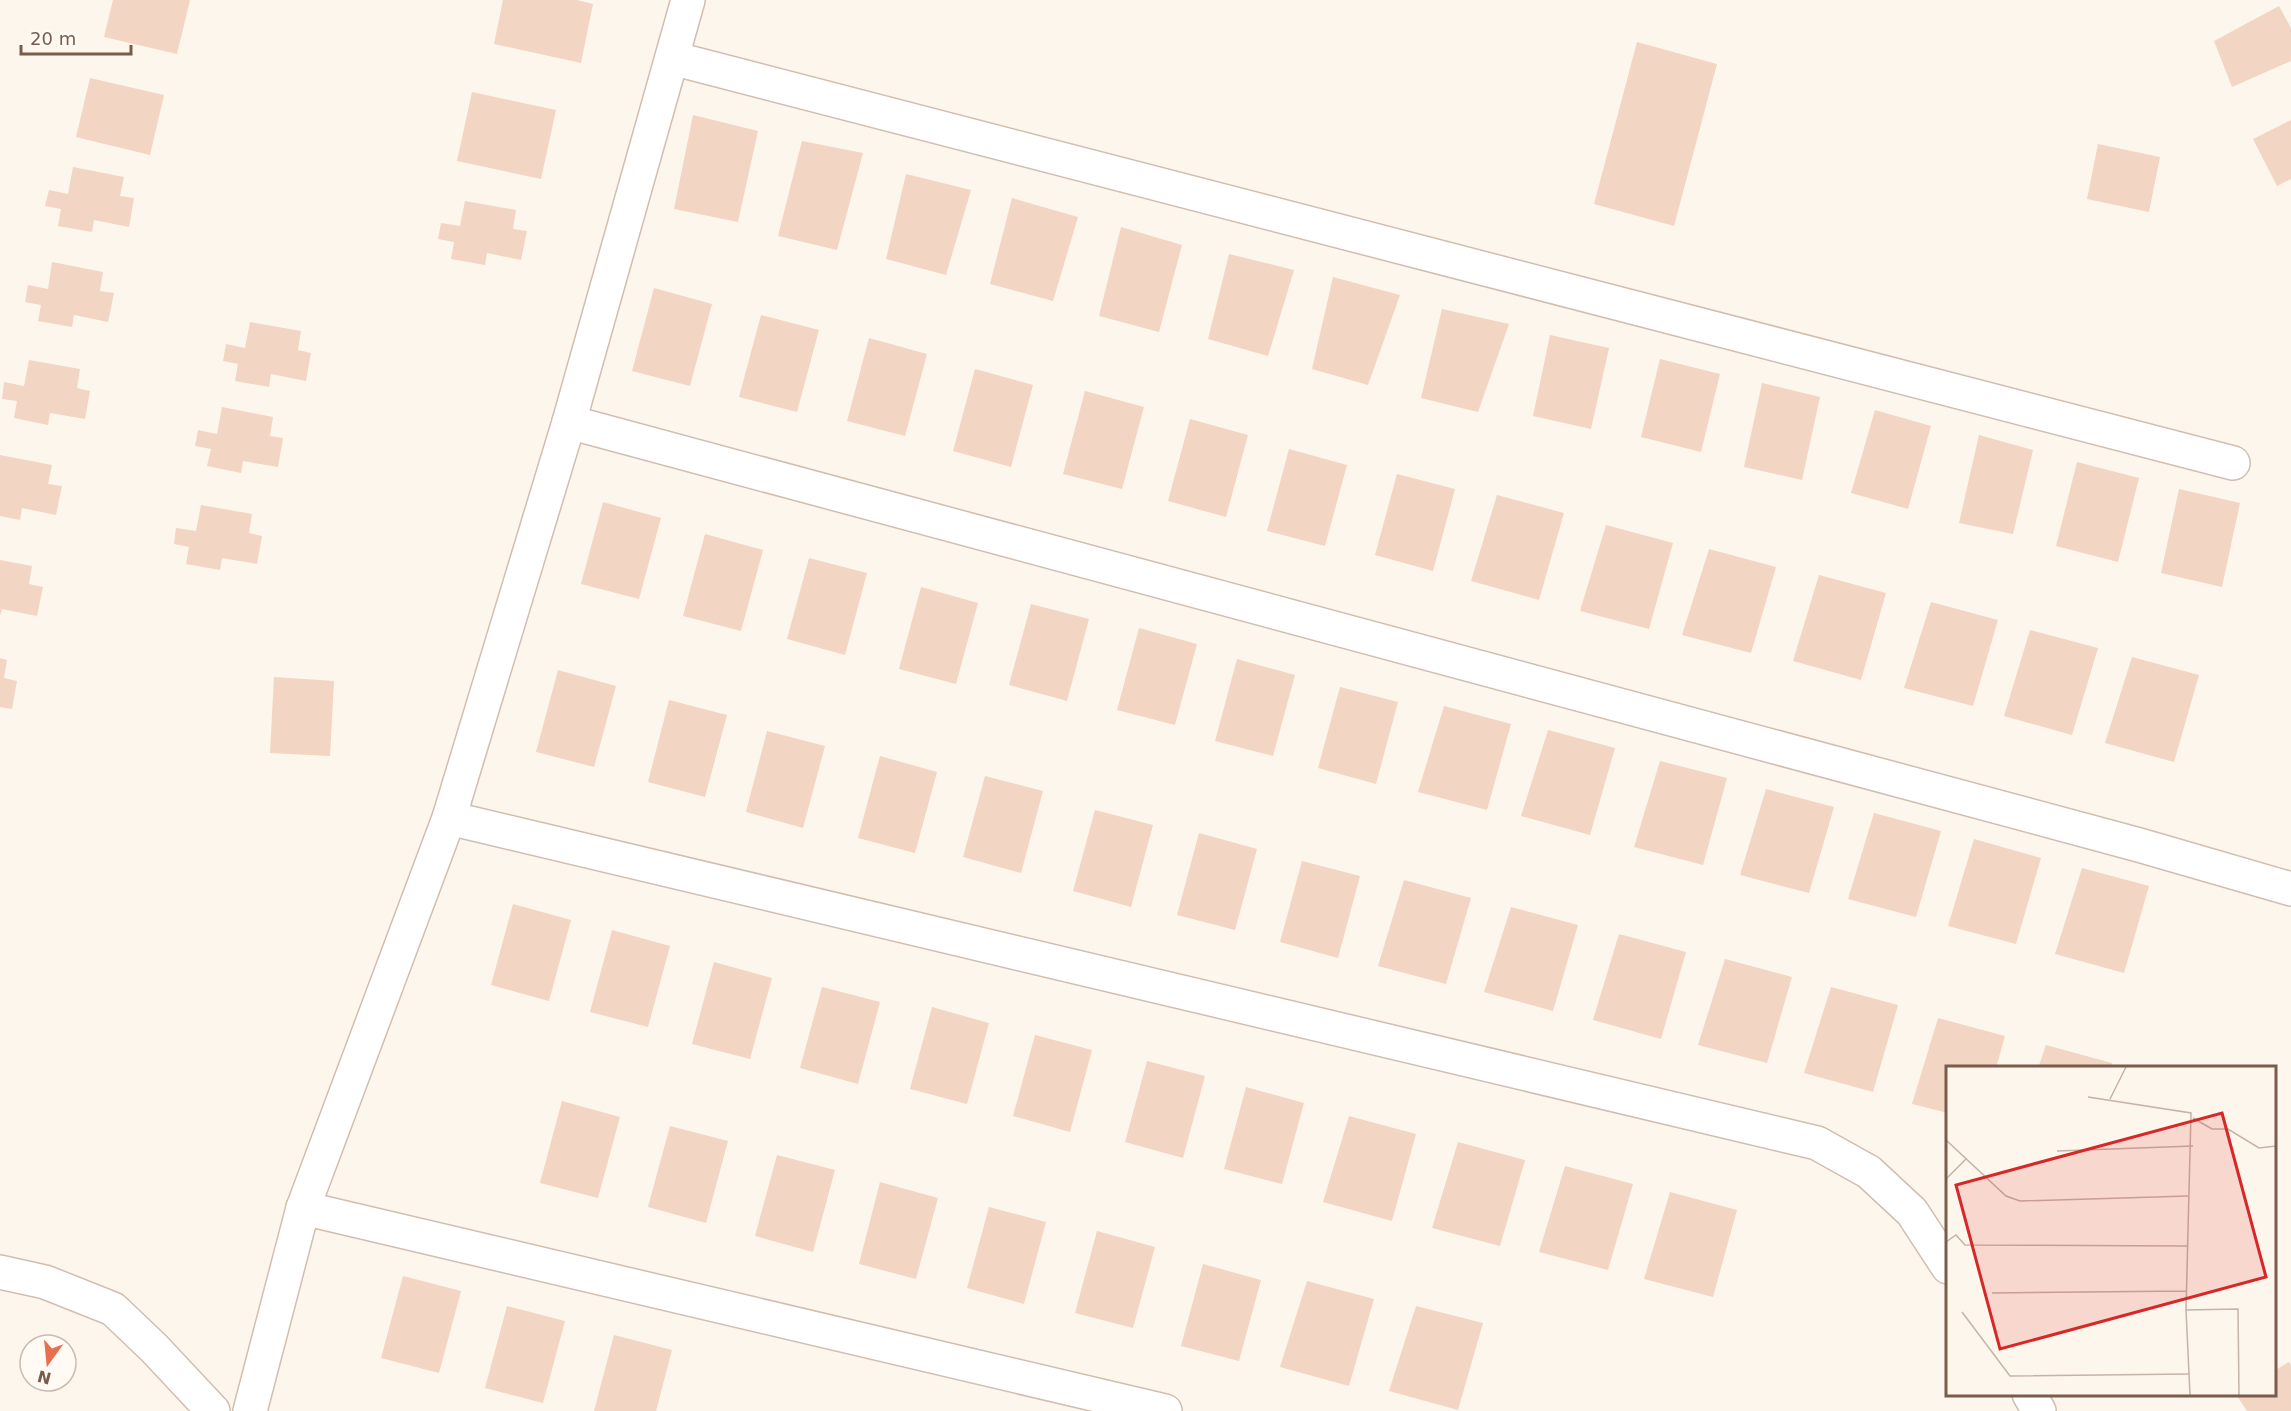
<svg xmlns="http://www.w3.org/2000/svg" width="2291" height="1411" font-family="'DejaVu Sans',sans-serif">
  <rect width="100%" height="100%" fill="#fdf6ec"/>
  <g fill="#f3d5c3">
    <path d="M113,0h77l-13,54 -73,-17z"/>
    <path d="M503,0h74l16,4 -12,59 -87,-19z"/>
    <path d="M2279,6l12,22v33l-59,26 -18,-46z"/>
    <path d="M1637,42l80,22 -43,162 -80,-22z"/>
    <path d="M90,78l74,17 -14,60 -74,-18z"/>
    <path d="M472,92l84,18 -15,69 -84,-18z"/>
    <path d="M693,115l65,16 -20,91 -64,-13z"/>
    <path d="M2291,120v59l-14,7 -24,-47z"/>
    <path d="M802,141l61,12 -26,97 -59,-14z"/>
    <path d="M2098,144l62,13 -11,55 -62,-13z"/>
    <path d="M73,167l51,10 -4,19 14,2 -5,29 -35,-7 -2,12 -34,-6 3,-17 -16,-3 4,-16 19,4z"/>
    <path d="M906,174l65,16 -25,85 -60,-16z"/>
    <path d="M1012,198l66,19 -25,84 -63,-17z"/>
    <path d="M465,201l51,9 -3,19 14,2 -6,29 -34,-7 -2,12 -34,-6 3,-17 -16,-3 3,-16 19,3z"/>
    <path d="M1121,227l61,18 -23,87 -60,-16z"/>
    <path d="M1229,254l65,16 -26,86 -60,-17z"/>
    <path d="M52,262l51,10 -3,19 14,2 -6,29 -34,-7 -2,12 -34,-6 3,-16 -16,-3 3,-17 20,4z"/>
    <path d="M1333,277l67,18 -32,90 -56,-16z"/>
    <path d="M654,288l58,16 -22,82 -58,-15z"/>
    <path d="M1442,309l67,15 -31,88 -57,-14z"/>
    <path d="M761,315l58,15 -22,82 -58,-15z"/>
    <path d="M250,322l51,9 -3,19 13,3 -5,28 -35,-7 -2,13 -34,-6 3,-17 -15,-3 3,-17 19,4z"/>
    <path d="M1550,335l59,13 -18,81 -58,-13z"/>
    <path d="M869,338l58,16 -22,82 -58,-15z"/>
    <path d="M1660,359l60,15 -19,78 -60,-15z"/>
    <path d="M29,360l51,9 -3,19 13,3 -5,28 -35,-6 -2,12 -34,-7 3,-17 -15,-2 2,-17 20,4z"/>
    <path d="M975,369l58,16 -22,82 -58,-16z"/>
    <path d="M1762,383l58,14 -18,83 -58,-13z"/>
    <path d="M1085,391l59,16 -22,82 -59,-15z"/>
    <path d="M222,407l51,10 -3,19 13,2 -5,29 -35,-6 -2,12 -34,-7 4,-17 -16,-3 3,-16 19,4z"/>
    <path d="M1875,410l56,16 -23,83 -57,-16z"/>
    <path d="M1190,419l58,16 -22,82 -58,-16z"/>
    <path d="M1979,435l54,15 -20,84 -54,-11z"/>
    <path d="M1289,449l58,16 -22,81 -58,-15z"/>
    <path d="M0,455l52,10 -4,19 14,2 -6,29 -34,-7 -2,12 -20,-4z"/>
    <path d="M2077,462l62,16 -21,84 -62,-16z"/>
    <path d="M1397,474l58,15 -22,82 -58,-16z"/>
    <path d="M2179,489l61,14 -18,84 -61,-14z"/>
    <path d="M1497,495l67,18 -25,87 -68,-19z"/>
    <path d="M603,502l58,16 -22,81 -58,-15z"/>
    <path d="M201,505l51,9 -3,19 13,3 -5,28 -35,-6 -2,12 -34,-6 3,-17 -15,-3 2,-16 20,3z"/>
    <path d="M1606,525l67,18 -24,86 -69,-18z"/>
    <path d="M705,534l58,16 -22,81 -58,-15z"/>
    <path d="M1709,549l67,18 -25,86 -69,-18z"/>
    <path d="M809,558l58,15 -22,82 -58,-16z"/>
    <path d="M0,560l32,6 -3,18 14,3 -6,29 -35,-7 -2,7z"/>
    <path d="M1819,575l67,18 -25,87 -68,-19z"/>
    <path d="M921,587l57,16 -22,81 -57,-15z"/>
    <path d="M1931,602l67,18 -25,86 -69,-18z"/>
    <path d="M1031,604l58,15 -22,82 -58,-16z"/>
    <path d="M1139,628l58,16 -22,81 -58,-15z"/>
    <path d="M2030,630l68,18 -26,87 -68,-19z"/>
    <path d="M2132,657l67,18 -25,87 -69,-19z"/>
    <path d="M0,658l7,2 -3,18 13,3 -5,28 -12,-2z"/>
    <path d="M1237,659l58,16 -22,81 -58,-15z"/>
    <path d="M558,670l58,16 -22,81 -58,-15z"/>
    <path d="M274,677l60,4 -4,75 -60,-3z"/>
    <path d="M1340,687l58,15 -22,82 -58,-16z"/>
    <path d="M669,700l58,15 -22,82 -57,-15z"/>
    <path d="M1444,706l67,18 -24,86 -69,-18z"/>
    <path d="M1548,730l67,18 -25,87 -69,-19z"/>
    <path d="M767,731l58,15 -22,82 -57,-16z"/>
    <path d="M880,756l57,16 -22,81 -57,-15z"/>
    <path d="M1660,761l67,17 -24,87 -69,-18z"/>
    <path d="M985,776l58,15 -22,82 -58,-16z"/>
    <path d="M1766,789l68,18 -25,86 -69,-18z"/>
    <path d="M1095,810l58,15 -22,82 -58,-16z"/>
    <path d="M1874,813l67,18 -25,86 -68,-18z"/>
    <path d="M1199,833l58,16 -22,81 -58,-15z"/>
    <path d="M1974,839l67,19 -25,86 -68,-18z"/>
    <path d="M1302,861l58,15 -22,82 -58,-16z"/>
    <path d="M2082,868l67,18 -25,87 -69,-19z"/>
    <path d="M1404,880l67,18 -25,86 -68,-18z"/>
    <path d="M513,904l58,16 -22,81 -58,-16z"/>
    <path d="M1511,907l67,18 -25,86 -69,-19z"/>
    <path d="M612,930l58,16 -22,81 -58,-15z"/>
    <path d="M1619,934l67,18 -25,87 -68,-19z"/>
    <path d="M1725,959l67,18 -25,86 -69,-18z"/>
    <path d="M714,962l58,16 -22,81 -58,-15z"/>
    <path d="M822,987l58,15 -22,82 -58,-16z"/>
    <path d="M1831,987l67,18 -25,87 -69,-19z"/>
    <path d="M932,1007l57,16 -22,81 -57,-15z"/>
    <path d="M1938,1018l67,18 -9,32h-48v45l-36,-9z"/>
    <path d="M1035,1035l57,15 -22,82 -57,-16z"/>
    <path d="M2046,1045l66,18 -1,5h-73z"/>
    <path d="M1147,1061l58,15 -22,82 -58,-16z"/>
    <path d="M1246,1087l58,16 -22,81 -58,-15z"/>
    <path d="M562,1101l58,16 -22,81 -58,-15z"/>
    <path d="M1349,1116l67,18 -24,87 -69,-19z"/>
    <path d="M670,1126l58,15 -22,82 -58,-16z"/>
    <path d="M1458,1142l67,18 -25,86 -68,-18z"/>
    <path d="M777,1155l58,15 -22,82 -58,-16z"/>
    <path d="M1565,1166l68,18 -25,86 -69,-18z"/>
    <path d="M880,1182l58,16 -22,81 -57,-15z"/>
    <path d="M1670,1192l67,18 -24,87 -69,-18z"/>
    <path d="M989,1207l57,15 -22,82 -57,-16z"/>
    <path d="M1097,1231l58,16 -22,81 -58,-15z"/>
    <path d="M1203,1264l58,16 -22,81 -58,-15z"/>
    <path d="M403,1276l58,15 -22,82 -58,-15z"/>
    <path d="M1307,1281l67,18 -25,87 -69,-19z"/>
    <path d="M507,1306l58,15 -22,82 -58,-15z"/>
    <path d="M1416,1306l67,17 -25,87 -69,-19z"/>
    <path d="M614,1335l58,15 -16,61h-62z"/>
    <path d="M2289,1362l2,3v46h-44l-10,-15 37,-2v-23z"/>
  </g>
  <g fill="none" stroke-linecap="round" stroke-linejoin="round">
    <defs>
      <g id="minor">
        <path d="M672,58l1561,405"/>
        <path d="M569,422l1570,423 152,44"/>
        <path d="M449,818l1368,325 52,29 43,40 36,55"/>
        <path d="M303,1208l862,203"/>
        <path d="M0,1272l45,10 68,27 41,39 59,63"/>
        <path d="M2029,1394l10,17"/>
        <path d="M250,1411l53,-203 146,-390 120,-396 119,-422"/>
      </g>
    </defs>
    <use href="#minor" stroke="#d1beb0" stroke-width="36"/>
    <use href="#minor" stroke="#fff" stroke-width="33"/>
  </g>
  <g transform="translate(1946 1066)">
    <rect width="330" height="330" fill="#fdf6ec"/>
    <path fill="none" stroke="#c5b3a7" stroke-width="1.5" d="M142,31l103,16 -5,197 4,85M164,33l16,-32M247,52l19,11h16l31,19 17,-2M0,74l60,56 14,5 168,-5M111,85l136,-5M0,113l20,-20M0,176l10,-7 9,10 222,1M46,227l194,-2M240,244l52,-1 1,86M16,246l48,64 180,-2"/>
    <path fill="#d62828" fill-opacity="0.15" stroke="#d62828" stroke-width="3" d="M276,47l44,164 -266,72 -44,-164z"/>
    <rect width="330" height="330" fill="none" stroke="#7a5c4d" stroke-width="3"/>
  </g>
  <g transform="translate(48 1363) rotate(195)"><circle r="28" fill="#fffaf3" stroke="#cabbb1" stroke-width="1.5"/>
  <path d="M0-4.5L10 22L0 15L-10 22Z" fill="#e76f51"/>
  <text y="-9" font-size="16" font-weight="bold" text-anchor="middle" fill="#7a5c4d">N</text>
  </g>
  <path d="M21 45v9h110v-9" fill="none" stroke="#7a5c4d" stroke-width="3"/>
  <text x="30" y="45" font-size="18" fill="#7a5c4d" stroke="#fffaf3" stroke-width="4.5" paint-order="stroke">20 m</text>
</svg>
